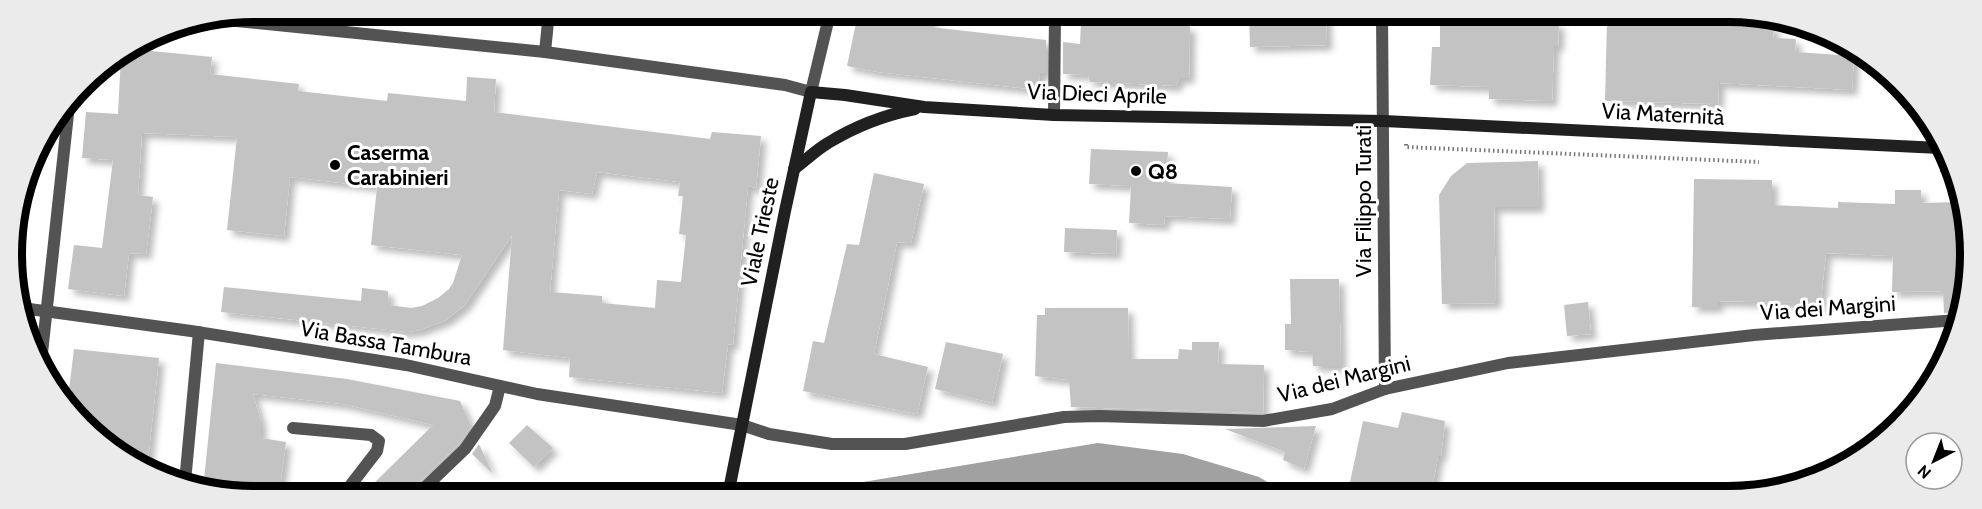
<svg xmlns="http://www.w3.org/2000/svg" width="1982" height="509" font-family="Cabin,sans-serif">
  <defs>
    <filter id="shadow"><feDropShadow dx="5.5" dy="5.5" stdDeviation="3" flood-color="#0004"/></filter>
  </defs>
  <rect width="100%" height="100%" fill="#fff"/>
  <path fill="#a1a1a1" d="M1098,443l85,11 76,23 30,18h-504z"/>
  <g fill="#c3c3c3" fill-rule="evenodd" filter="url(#shadow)">
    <path d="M881,13h52l-3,14 116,13v33h-6l-1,17 -161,-18 -31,-6 10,-48 19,5z"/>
    <path d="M1249,13l77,1 1,31 -77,2z"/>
    <path d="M1440,14h99l10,8 10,1 -1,23h-4l-2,55 -63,-2v-12l-59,-2 2,-38h8z"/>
    <path d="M1124,17h23v6l43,3 -1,52h-10l-3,8 -15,-1 -71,-3 -2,-7 -25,-1v-32l17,2 1,-22 43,2z"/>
    <path d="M1607,22l167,4 -1,12 23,1 -1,13 59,4 -2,34 -133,-7 -1,21 -113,-3z"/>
    <path d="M132,49l80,8 -2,17 89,10 -1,7 89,10 1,-8 78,8 1,-24 29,2 -2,33 216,27 2,-7 49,4 -5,52 -8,-2 -15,159 -5,-1 -6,49 -153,-16 1,-19 -67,-8 9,-115 -47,70 -19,15 -26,10 -12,2 -187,-20 3,-25 137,14 1,-13 26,3 1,14 22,3 11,-2 16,-8 11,-9 4,-6 9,-28 -91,-10 6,-58 -87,-10 -6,59 -57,-6 10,-93 -95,-4 -4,62 15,2 -7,57 -17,-1 -5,43 -56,-7 6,-44 28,3 11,-88 -31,-2 4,-46 32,2 3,-58zM597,172l83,10 -2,14h5l-4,38 7,1 -5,47 -24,-2 -2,28 -53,-5v-7l-52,-4 9,-102 33,4z"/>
    <path d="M1091,149l77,3 -2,31 66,4 -2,32 -65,-3 -1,9 -35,-2 2,-37 -42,-2z"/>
    <path d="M1538,161l1,46h-45l2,96 -54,1 -3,-109 12,-19 16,-13z"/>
    <path d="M874,173l50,11 -13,59 -14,-1 -23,112 54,13 -11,47 -114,-23 10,-50 11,2 23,-99 12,1z"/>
    <path d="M1694,179l78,1v25l66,3v-6l57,2v-14h26v13l41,-1 6,84 -8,26 -16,1 -1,-22 -51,1 1,-36 -67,-3 -6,55h-25v-5l-77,-2v6h-26z"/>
    <path d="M1065,228l52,2 -1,24 -52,-2z"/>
    <path d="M1290,279h49l2,87h-28l-1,-14 -27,-2v-26h6z"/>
    <path d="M1588,302l3,32 -24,2 -3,-31z"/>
    <path d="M1045,308h83l1,51h49l1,-10 13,1v-8h27l-1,22 46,1 -1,48 -192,-6 -2,-27 -34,-4 2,-61h8z"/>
    <path d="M946,342l57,12 -11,49 -57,-14z"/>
    <path d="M74,349l85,9 -12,111 -14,-5 -66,-58z"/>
    <path d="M216,363l131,16 113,22 11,25 -12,18 -53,51h-44l71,-70 -90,-21 -90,-10 8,28v16l25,4 -6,45 -76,-7z"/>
    <path d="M1402,412l43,9 -4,35h-3l-7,39h-47l-35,-8 14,-66 35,7z"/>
    <path d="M527,425l26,23 -19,19 -25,-24z"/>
    <path d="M1316,426l-12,43 -21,-9 2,-8 -60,-23z"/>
    <path d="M479,444l13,28h-1l-19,-18z"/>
  </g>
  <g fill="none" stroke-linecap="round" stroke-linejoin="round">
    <g stroke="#757575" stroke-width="4" stroke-dasharray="1.5 3" stroke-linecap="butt">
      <path d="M1406,144v3l353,15"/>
      <path d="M1940,170l11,1"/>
    </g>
    <g stroke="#535353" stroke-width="12">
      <path d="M293,428l78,7 8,6 -2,10 -34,44"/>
      <path d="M185,482l14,-150"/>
    </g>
    <g stroke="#535353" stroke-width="12">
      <path d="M1382,14l3,375"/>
      <path d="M545,52l4,-40"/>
      <path d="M1054,115l1,-102"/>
      <path d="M41,362l28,-257"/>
      <path d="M417,495l48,-46 30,-43 5,-20"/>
    </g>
    <g stroke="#535353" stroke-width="12">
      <path d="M217,19l328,33 240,33 26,7 19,-79"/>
      <path d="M22,308l169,23 215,34 131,29 205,31 27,9 63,10h73l159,-27 35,-1 164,5 69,-12 53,-20 123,-26 246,-28 204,-15"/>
    </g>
    <g stroke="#202020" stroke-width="12">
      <path d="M794,169c11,-8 22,-19 34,-26 26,-16 57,-28 87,-34"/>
      <path d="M728,495l57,-284 26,-119 34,3 79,12 130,8 330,6 556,27"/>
    </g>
  </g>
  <g fill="#000" stroke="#fff" stroke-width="2">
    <circle cx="335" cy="165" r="6"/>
    <circle cx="1136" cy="171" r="6"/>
  </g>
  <g text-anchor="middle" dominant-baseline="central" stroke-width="6" stroke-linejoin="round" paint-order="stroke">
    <g font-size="22" fill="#000" stroke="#fff">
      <text transform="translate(1097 94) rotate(2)">Via Dieci Aprile</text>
      <text transform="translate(1663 114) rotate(3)">Via Maternità</text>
      <text transform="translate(1363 201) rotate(-90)">Via Filippo Turati</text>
      <text transform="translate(760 232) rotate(-78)">Viale Trieste</text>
      <text transform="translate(1828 308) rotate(-4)">Via dei Margini</text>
      <text transform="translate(386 343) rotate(10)">Via Bassa Tambura</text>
      <text transform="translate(1344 379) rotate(-14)">Via dei Margini</text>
    </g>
    <g font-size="22" font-weight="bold" fill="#000" stroke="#fff" text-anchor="start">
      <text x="347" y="152">Caserma<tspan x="347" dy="25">Carabinieri</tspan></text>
      <text x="1148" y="171">Q8</text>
    </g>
  </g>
  <path d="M0 0H1982V509H0ZM254 22H1728A232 232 0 0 1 1960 254V254A232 232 0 0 1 1728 486H254A232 232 0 0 1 22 254V254A232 232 0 0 1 254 22Z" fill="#ebebeb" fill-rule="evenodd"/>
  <path fill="none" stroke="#000" stroke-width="8" d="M254 22H1728A232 232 0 0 1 1960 254V254A232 232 0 0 1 1728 486H254A232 232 0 0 1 22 254V254A232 232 0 0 1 254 22Z"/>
  <g transform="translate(1934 461) rotate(222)"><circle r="28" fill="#ffffff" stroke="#999999" stroke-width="1.5"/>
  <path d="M0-4.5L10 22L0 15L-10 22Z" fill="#000000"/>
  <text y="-9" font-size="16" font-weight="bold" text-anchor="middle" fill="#000000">N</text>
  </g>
</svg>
